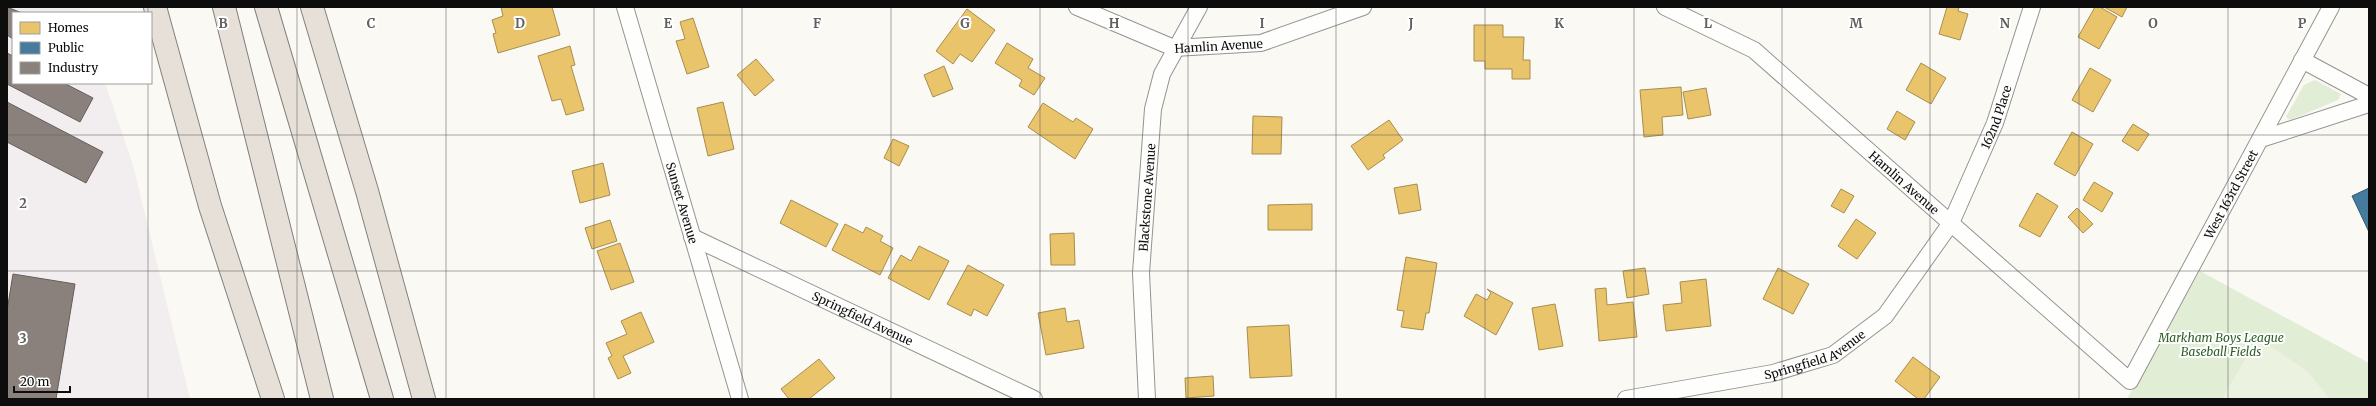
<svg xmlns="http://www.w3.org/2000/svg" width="2376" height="406" font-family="Merriweather,serif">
  <rect width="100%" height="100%" fill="#faf9f3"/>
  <path fill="#f2edef" d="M7,7h72l2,6h-68v70h92l28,82 57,234h-183z"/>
  <g fill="#e2edd5">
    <path d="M2315,80l26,14 -3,6 -48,20 -4,-3 18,-32z"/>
    <path d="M2200,271l169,92v36h-242z"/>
  </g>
  <path fill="#ebf2df" d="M2257,339l24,14 27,19 22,27h-108z"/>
  <g fill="#e9c46a" stroke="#a78d4e">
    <path d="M501,7h51l8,28 -62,18 -5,-19 3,-1 -4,-13 11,-4z"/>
    <path d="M1947,7h12l-1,4 10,3 -8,26 -21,-6z"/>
    <path d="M2095,7h5l17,10 -18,32 -21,-12z"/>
    <path d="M2104,7h23l-5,10z"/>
    <path d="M967,9l28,21 -23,32 -12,-8 -7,10 -17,-13z"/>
    <path d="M693,18l16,49 -22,7 -11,-33 9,-2 -5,-17z"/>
    <path d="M1474,25h29v12h21l-1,23h7v19h-18v-10h-27v-8h-11z"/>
    <path d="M1007,43l26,16 -5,9 17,10 -11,17 -15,-9 3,-6 -27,-17z"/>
    <path d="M570,46l5,19 -4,1 13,44 -18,5 -5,-16 -9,2 -14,-45z"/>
    <path d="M756,59l18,21 -19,16 -18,-21z"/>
    <path d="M1921,63l25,15 -15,26 -25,-14z"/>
    <path d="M944,66l9,23 -20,8 -9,-22z"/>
    <path d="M2090,68l21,12 -18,32 -21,-12z"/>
    <path d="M1681,87l2,28 -21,2 1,18 -19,2 -4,-47z"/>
    <path d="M1706,88l5,27 -23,4 -5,-27z"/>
    <path d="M723,102l11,47 -26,7 -11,-48z"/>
    <path d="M1043,103l30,19 3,-4 17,11 -18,30 -47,-32z"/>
    <path d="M1897,111l18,11 -10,18 -18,-11z"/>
    <path d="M1253,116l29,1 -1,37h-29z"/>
    <path d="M1389,120l14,20 -20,15 2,3 -17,12 -17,-24z"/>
    <path d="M2133,124l16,10 -11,17 -16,-10z"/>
    <path d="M2072,132l21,12 -18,32 -21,-12z"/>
    <path d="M893,139l16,7 -10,20 -15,-8z"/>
    <path d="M603,163l7,32 -30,8 -8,-32z"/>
    <path d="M2094,182l19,11 -11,19 -19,-12z"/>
    <path d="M1417,184l4,26 -22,4 -5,-26z"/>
    <path d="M1841,189l13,7 -10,17 -13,-7z"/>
    <path d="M2037,193l21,13 -18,31 -21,-11z"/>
    <path d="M791,200l47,24 -12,23 -46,-24z"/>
    <path d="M1312,204v26h-44v-25z"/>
    <path d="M2077,208l16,16 -10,9 -15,-16z"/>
    <path d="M1856,219l20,14 -19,26 -19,-13z"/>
    <path d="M610,220l7,21 -25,8 -7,-21z"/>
    <path d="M845,224l18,9 3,-6 17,9 -3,5 13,7 -13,27 -48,-25z"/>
    <path d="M1074,233l1,32h-24l-1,-31z"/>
    <path d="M620,243l14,39 -23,8 -14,-39z"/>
    <path d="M919,246l30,15 -20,39 -41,-22 13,-23 10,6z"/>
    <path d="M1406,257l31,6 -8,50h-3l-3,17 -22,-3 3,-16 -7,-1z"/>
    <path d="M968,265l36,20 -17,31 -13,-7 -3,7 -24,-12z"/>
    <path d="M1645,268l4,26 -22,4 -4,-27z"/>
    <path d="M1778,268l31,16 -16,30 -30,-15z"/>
    <path d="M1706,279l5,47 -45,5 -3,-26 19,-2 -2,-21z"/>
    <path d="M1606,288l1,17 26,-3 4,35 -38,4 -4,-52z"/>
    <path d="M1487,289l26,14 -17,32 -32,-19 12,-22 11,6 4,-7z"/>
    <path d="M1555,304l8,42 -24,4 -7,-42z"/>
    <path d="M1065,308l2,14 12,-2 5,28 -38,7 -8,-42z"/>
    <path d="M641,312l13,30 -31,14 8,17 -13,6 -10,-21 4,-2 -6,-13 21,-9 -6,-13z"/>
    <path d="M1289,325l3,51 -42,2 -3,-51z"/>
    <path d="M1913,357l27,20 -16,22h-6l-23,-18z"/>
    <path d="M819,359l16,19 -26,21h-20l-8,-10z"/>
    <path d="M1213,376l1,20 -28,2 -1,-20z"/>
  </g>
  <path fill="#457b9d" stroke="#345a72" d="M2369,188v44l-17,-36z"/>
  <g fill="#8a817c" stroke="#645e5b">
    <path d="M7,7l15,6h-9v26l-6,-4z"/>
    <path d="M7,53l6,3v27h51l29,15 -13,24 -73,-38z"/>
    <path d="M7,102l96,50 -17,31 -79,-41z"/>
    <path d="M13,274l62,10 -19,115h-49v-88z"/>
  </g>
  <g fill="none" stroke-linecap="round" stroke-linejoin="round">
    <defs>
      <g id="street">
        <path id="s1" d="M625,7l115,392"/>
        <path id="s2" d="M1077,7l97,41 87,-5 102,-36"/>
        <path id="s3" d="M1665,7l89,43 376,331 201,-374"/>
        <path d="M2302,60l67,36"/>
        <path d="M2261,139l108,-35"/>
        <path id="s4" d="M692,237l342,162"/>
        <path id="s5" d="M1147,399l-6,-126 12,-164 9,-35 37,-67"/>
        <path id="s6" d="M1626,399l147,-26 60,-18 52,-39 66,-93 44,-100 37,-116"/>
      </g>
      <g id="highway">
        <path d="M155,7l55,199 63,193"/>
        <path d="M224,7l98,392"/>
        <path d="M266,7l116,392"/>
        <path d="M312,7l55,184 57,208"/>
      </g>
    </defs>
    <use href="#street" stroke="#949391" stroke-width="18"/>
    <use href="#highway" stroke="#81817e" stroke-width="24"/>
    <use href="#street" stroke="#fefefd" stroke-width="16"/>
    <use href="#highway" stroke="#e7e0d8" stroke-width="22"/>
  </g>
  <path fill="none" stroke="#60605e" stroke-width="1" stroke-opacity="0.55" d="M148,7v6M297,7v392M446,7v392M594,7v392M742,7v392M891,7v392M1040,7v392M1188,7v392M1336,7v392M1485,7v392M1634,7v392M1782,7v392M1930,7v392M2079,7v392M2228,7v392M148,83v316M7,135h2362M7,271h2362"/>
  <g text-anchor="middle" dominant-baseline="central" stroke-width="4" stroke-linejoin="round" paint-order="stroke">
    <g font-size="12" fill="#0d0d0d" stroke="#fff">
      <text stroke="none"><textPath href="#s2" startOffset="150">Hamlin Avenue</textPath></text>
      <text stroke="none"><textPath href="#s6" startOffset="506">162nd Place</textPath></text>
      <text stroke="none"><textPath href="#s3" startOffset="299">Hamlin Avenue</textPath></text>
      <text stroke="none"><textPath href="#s3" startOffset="812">West 163rd Street</textPath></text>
      <text stroke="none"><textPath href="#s5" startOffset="202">Blackstone Avenue</textPath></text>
      <text stroke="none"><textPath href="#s1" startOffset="204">Sunset Avenue</textPath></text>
      <text stroke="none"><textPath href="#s4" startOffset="189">Springfield Avenue</textPath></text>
      <text stroke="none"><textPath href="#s6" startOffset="195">Springfield Avenue</textPath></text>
    </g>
    <g font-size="12" font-style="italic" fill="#2c5d26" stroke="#fff">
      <text x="2221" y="337">Markham Boys League<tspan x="2221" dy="14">Baseball Fields</tspan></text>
    </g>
  </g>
  <g font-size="13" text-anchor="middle" font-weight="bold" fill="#60605e" stroke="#fff" stroke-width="4" stroke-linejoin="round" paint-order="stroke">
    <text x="223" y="28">B</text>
    <text x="371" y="28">C</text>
    <text x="520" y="28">D</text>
    <text x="668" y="28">E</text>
    <text x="817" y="28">F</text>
    <text x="965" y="28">G</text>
    <text x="1114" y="28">H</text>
    <text x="1262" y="28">I</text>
    <text x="1411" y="28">J</text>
    <text x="1559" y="28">K</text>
    <text x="1708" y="28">L</text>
    <text x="1856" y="28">M</text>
    <text x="2005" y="28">N</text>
    <text x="2153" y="28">O</text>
    <text x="2302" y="28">P</text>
    <text x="23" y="208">2</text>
    <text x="23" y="343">3</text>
  </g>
  <rect width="2376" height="406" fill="none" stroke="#0d0d0d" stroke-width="16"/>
  <rect x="12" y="12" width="140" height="72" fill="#ffffff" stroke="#9e9e9e"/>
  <rect x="20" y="22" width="20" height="12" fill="#e9c46a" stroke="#9e9e9e"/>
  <text x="48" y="32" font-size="12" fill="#0d0d0d">Homes</text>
  <rect x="20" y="42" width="20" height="12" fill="#457b9d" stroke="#9e9e9e"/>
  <text x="48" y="52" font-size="12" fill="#0d0d0d">Public</text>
  <rect x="20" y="62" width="20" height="12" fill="#8a817c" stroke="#9e9e9e"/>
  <text x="48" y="72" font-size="12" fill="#0d0d0d">Industry</text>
  <path d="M14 386v6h56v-6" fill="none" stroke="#0d0d0d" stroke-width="2"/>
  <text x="20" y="386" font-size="12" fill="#0d0d0d" stroke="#ffffff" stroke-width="3" paint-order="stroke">20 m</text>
</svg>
